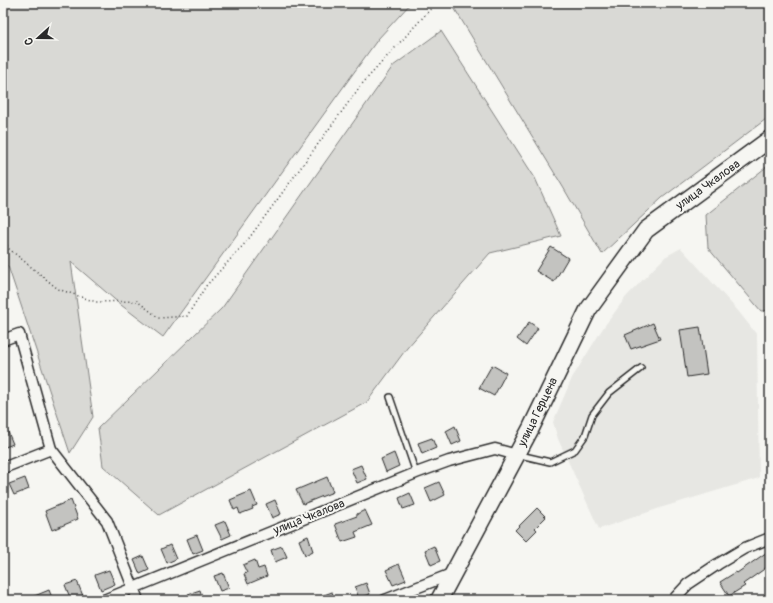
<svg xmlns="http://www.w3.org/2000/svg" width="773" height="603" font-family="Pangolin,sans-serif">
  <rect width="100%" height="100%" fill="#f6f6f2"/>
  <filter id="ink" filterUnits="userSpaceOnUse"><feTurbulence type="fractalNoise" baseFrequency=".025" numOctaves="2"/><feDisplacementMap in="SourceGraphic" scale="8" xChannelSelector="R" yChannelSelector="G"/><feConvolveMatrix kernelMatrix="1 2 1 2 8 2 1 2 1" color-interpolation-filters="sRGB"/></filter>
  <g filter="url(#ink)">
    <path fill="#e7e7e3" d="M681,248l58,64 18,23 2,143 -96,29 -64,22 -41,-90 -5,-17 19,-44 31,-50 23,-31 39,-40z"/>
    <g fill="#d9d9d5" stroke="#828280">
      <path d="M3,3h408l-33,36 -215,298 -42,-32 -50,-43 22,155 -23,36 -62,-187 -5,2z"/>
      <path d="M456,3h314v113l-108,82 -60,56 -39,-67 -110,-181z"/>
      <path d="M441,31l94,147 26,58 -71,17 -83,95 -40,54 -208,113 -56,-49 -5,-38 124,-120 171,-242z"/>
      <path d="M770,164v146l-9,1 -53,-63 -2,-33z"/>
    </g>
    <g fill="#c3c3c0" stroke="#2b2b2b">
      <path d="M551,247l17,11 -14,24 -18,-11z"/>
      <path d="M529,322l9,6 -12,18 -9,-7z"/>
      <path d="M653,323l7,16 -29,10 -6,-14z"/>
      <path d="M700,327l7,47 -20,3 -7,-47z"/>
      <path d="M492,365l14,8 -12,23 -15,-8z"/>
      <path d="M3,420l10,24 -10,4z"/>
      <path d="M455,426l6,15 -9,4 -6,-14z"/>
      <path d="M432,438l4,10 -14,6 -4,-11z"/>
      <path d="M394,453l5,13 -13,6 -5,-13z"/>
      <path d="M361,465l6,14 -10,4 -6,-14z"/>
      <path d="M327,477l6,15 -30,12 -7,-14z"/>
      <path d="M25,478l4,11 -15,6 -5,-11z"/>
      <path d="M439,482l6,13 -14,7 -6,-14z"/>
      <path d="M251,491l6,14 -5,2 1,2 -13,5 -2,-6 -4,2 -4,-10z"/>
      <path d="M410,493l5,12 -12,4 -4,-11z"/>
      <path d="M71,500l7,19 -26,11 -7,-19z"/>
      <path d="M275,500l6,14 -9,4 -6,-14z"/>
      <path d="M537,508l9,9 -11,11 2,2 -11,11 -11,-11z"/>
      <path d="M365,510l7,15 -17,7 2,5 -15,5 -7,-18 22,-8v-2z"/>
      <path d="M225,521l6,14 -9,4 -7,-14z"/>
      <path d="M197,535l6,15 -10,4 -6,-15z"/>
      <path d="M308,536l5,15 -8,4 -6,-15z"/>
      <path d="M170,545l6,14 -9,4 -6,-14z"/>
      <path d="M282,546l5,11 -12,5 -4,-12z"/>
      <path d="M434,546l6,15 -9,4 -6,-15z"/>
      <path d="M770,550v15l-27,19 2,2 -16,10 -9,-14 16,-10 1,1z"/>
      <path d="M143,556l6,14 -9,4 -6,-14z"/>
      <path d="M255,560l3,9 6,-2 3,9 -19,8 -4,-10 3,-1 -4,-8z"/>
      <path d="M399,564l7,16 -13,5 -7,-15z"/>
      <path d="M109,570l6,14 -14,6 -6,-15z"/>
      <path d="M223,573l6,15 -9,3 -6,-15z"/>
      <path d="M77,581l6,15 -12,4 -6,-15z"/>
      <path d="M366,583l4,11 -11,5 -4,-12z"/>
      <path d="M49,590l4,10h-28z"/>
      <path d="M200,590l3,10h-13l-2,-6z"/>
      <path d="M332,592l3,8h-24z"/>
    </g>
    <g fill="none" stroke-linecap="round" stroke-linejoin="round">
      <defs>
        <g id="lane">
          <path d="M390,397l26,76"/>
          <path d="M520,455l30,7 25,-12 10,-14 7,-21 17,-22 32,-25"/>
        </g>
        <g id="street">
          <path d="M3,340l16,-6 32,115 56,72 31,79"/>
          <path d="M3,468l48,-19"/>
          <path d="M104,600l312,-127 33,-12 46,-12 22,6"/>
          <path d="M385,600l69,-27"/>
          <path d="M675,600v-2l13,-14 30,-20 27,-16 25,-10"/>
        </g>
        <path id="primary" d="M439,600l92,-172 57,-118 58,-80 124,-91"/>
      </defs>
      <use href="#lane" stroke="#2b2b2b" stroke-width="8"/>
      <use href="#street" stroke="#2b2b2b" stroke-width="13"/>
      <use href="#primary" stroke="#2b2b2b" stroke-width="19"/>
      <path stroke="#2b2b2b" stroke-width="1.5" stroke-dasharray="1 3" stroke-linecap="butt" d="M3,234l5,14 50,41 38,13 41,-1 22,17 28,-2 19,-30 41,-45 115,-157 74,-81"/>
      <use href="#lane" stroke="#f6f6f2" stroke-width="5"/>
      <use href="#street" stroke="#f6f6f2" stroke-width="10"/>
      <use href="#primary" stroke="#f6f6f2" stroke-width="16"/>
    </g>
  </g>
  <g text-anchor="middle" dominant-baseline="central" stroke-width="4" stroke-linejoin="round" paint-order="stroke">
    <g font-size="12" fill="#2b2b2b" stroke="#f6f6f2">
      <text transform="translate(708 185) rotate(-36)">улица Чкалова</text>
      <text transform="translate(538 412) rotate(-64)">улица Герцена</text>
      <text transform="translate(309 517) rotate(-22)">улица Чкалова</text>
    </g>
  </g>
  <rect width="773" height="603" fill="none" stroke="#f6f6f2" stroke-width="16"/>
  <rect x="8" y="8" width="757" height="587" fill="none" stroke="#2b2b2b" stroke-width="1.5" filter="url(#ink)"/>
  <g transform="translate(38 38) rotate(249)" stroke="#f6f6f2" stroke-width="3" paint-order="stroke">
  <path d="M0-3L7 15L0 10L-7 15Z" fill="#2b2b2b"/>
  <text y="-6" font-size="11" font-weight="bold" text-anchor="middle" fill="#2b2b2b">С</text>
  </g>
</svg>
